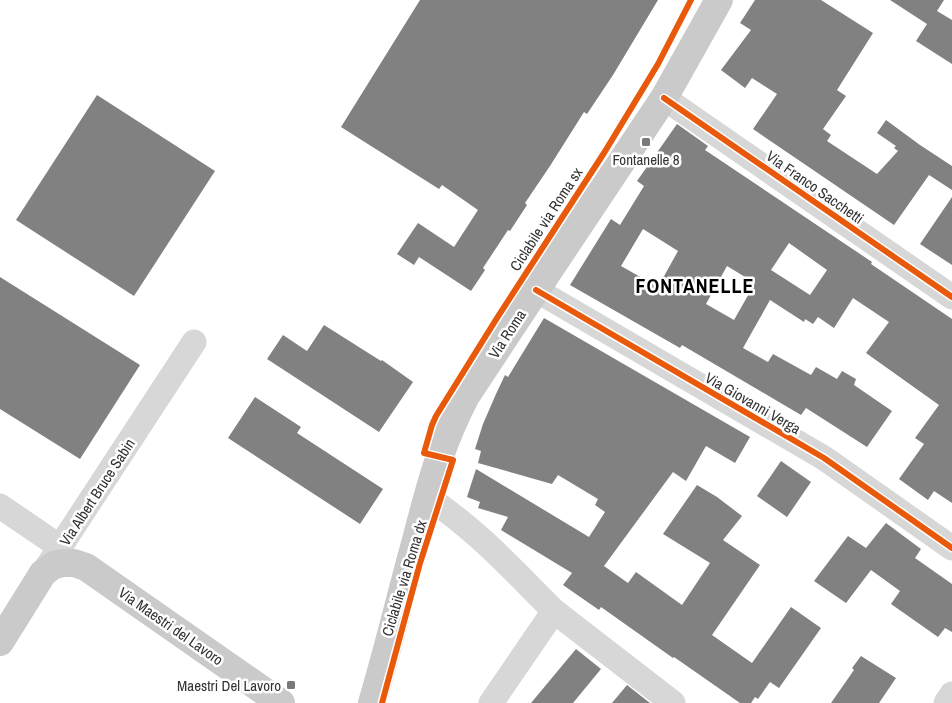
<svg xmlns="http://www.w3.org/2000/svg" width="952" height="703" font-family="'Archivo Narrow',sans-serif">
  <rect width="100%" height="100%" fill="#fff"/>
  <g fill="#818181" fill-rule="evenodd">
    <path d="M420,0h238l-45,75 -26,39 -3,-2 -34,54 -25,37 2,2 -17,26 -2,-1 -25,38 2,2 -14,21 -52,-34 -5,8 -17,-11 21,-31 36,24 24,-37 -36,-25 -3,4 -98,-62z"/>
    <path d="M755,0h66l52,33 -36,57 9,6 -23,33 8,6 -4,6 50,33 21,-23 -4,-3 2,-2 -19,-13 9,-13 34,25 32,21v24l-23,-15 -35,50 -141,-96 24,-35 -25,-16 -7,10 -24,-18 30,-40 -11,-7z"/>
    <path d="M890,0h54l-7,11 15,9v44l-36,-23 11,-17z"/>
    <path d="M97,95l118,76 -81,125 -118,-76z"/>
    <path d="M677,124l31,22 -3,4 167,112 -1,2 81,55v184l-18,-12 -6,9 -29,-21 25,-35 -9,-6 24,-33 -73,-52 23,-31 -36,-24 -19,30 -16,-11 -5,7 -8,-5 -1,3 -34,-22 -27,48 25,14 5,-8 38,21 5,-8 21,12 5,-8 14,8 -2,6 38,26 -25,36 -61,-39 -5,7 -119,-70 -2,3 -110,-63 41,-66 9,6 24,-39 -7,-5zM643,229l35,22 -20,36 -37,-21zM789,243l38,27 -17,25 -39,-25zM727,266l28,17 -21,37 -28,-16z"/>
    <path d="M952,197v68l-32,-21z"/>
    <path d="M0,277l140,88 -60,94 -80,-50z"/>
    <path d="M544,318l206,119 -15,26 -29,-17 -20,35 -13,-9 -69,94 24,17 8,-11 46,33 28,-42 -47,-29 34,-49 20,12 25,19 -19,24 37,25 -48,70 40,28 39,-56 30,21 -42,60 -9,-6 -12,17 -3,-2 -4,6h-11l-66,-46 -1,1 -72,-51 -2,3 -36,-25 9,-12 -71,-43 7,-13 -30,-9 2,-6 -13,-5 9,-28 113,68 16,-25 -10,-7 3,-6 -40,-24 -6,9 -74,-21 3,-12 -6,-2 8,-25 13,-30 9,-19 3,2z"/>
    <path d="M324,325l57,36 1,-1 31,22 -34,50 -112,-73 16,-24 24,16z"/>
    <path d="M255,397l46,30 -4,6 86,56 -23,35 -132,-86z"/>
    <path d="M781,461l30,21 -24,35 -30,-21z"/>
    <path d="M886,523l35,26 -6,9 37,26v48l-7,-4 -7,9 -47,-33 9,-13 -29,-21 -25,33 -32,-22 34,-45 18,12z"/>
    <path d="M576,649l25,20 -28,34h-42z"/>
    <path d="M861,656l35,22 -17,25h-48l23,-33 -2,-2z"/>
    <path d="M627,685l23,18h-38z"/>
  </g>
  <g fill="none" stroke-linecap="round" stroke-linejoin="round">
    <g stroke="#d7d7d7" stroke-width="25">
      <path d="M664,98l288,199"/>
      <path d="M536,290l288,168 128,90"/>
      <path d="M427,497c48,31 87,74 127,114l-63,92"/>
      <path d="M0,506l60,41"/>
      <path d="M43,573l151,-231"/>
      <path d="M554,611l119,92"/>
      <path d="M946,703l6,-9"/>
    </g>
    <g stroke="#cacaca" stroke-width="28">
      <path d="M0,642l43,-69 11,-8 9,-2h11l12,4 195,136"/>
      <path d="M372,703c16,-54 29,-109 44,-163 13,-51 25,-97 50,-144l70,-106 128,-192 55,-98"/>
    </g>
    <defs>
      <g id="cycleway">
        <path d="M664,98l288,199"/>
        <path d="M536,290l288,168 128,90"/>
        <path d="M382,703l38,-140 33,-103 -29,-7 8,-28 4,-9 61,-98 107,-165 54,-89 33,-64"/>
      </g>
    </defs>
    <use href="#cycleway" stroke="#fff" stroke-width="9"/>
    <use href="#cycleway" stroke="#e8590c" stroke-width="6"/>
  </g>
  <g fill="#7a7a7a" stroke="#fff" stroke-width="2">
    <rect x="641" y="137" width="10" height="10" rx="2.5"/>
    <rect x="286" y="680" width="10" height="10" rx="2.5"/>
  </g>
  <g text-anchor="middle" dominant-baseline="central" stroke-width="5" stroke-linejoin="round" paint-order="stroke">
    <g font-size="15" fill="#333" stroke="#fff">
      <text x="646" y="159">Fontanelle 8</text>
      <text x="281" y="685" text-anchor="end">Maestri Del Lavoro</text>
    </g>
    <g font-size="15" fill="#333" stroke="#fff">
      <text transform="translate(815 187) rotate(35)">Via Franco Sacchetti</text>
      <text transform="translate(546 219) rotate(-57)">Ciclabile via Roma sx</text>
      <text transform="translate(507 334) rotate(-57)">Via Roma</text>
      <text transform="translate(753 403) rotate(30)">Via Giovanni Verga</text>
      <text transform="translate(97 492) rotate(-57)">Via Albert Bruce Sabin</text>
      <text transform="translate(404 578) rotate(-73)">Ciclabile via Roma dx</text>
      <text transform="translate(171 626) rotate(35)">Via Maestri del Lavoro</text>
    </g>
    <g font-size="20" font-weight="bold" letter-spacing="1" fill="#000" stroke="#fff">
      <text x="695" y="285">FONTANELLE</text>
    </g>
  </g>
</svg>
